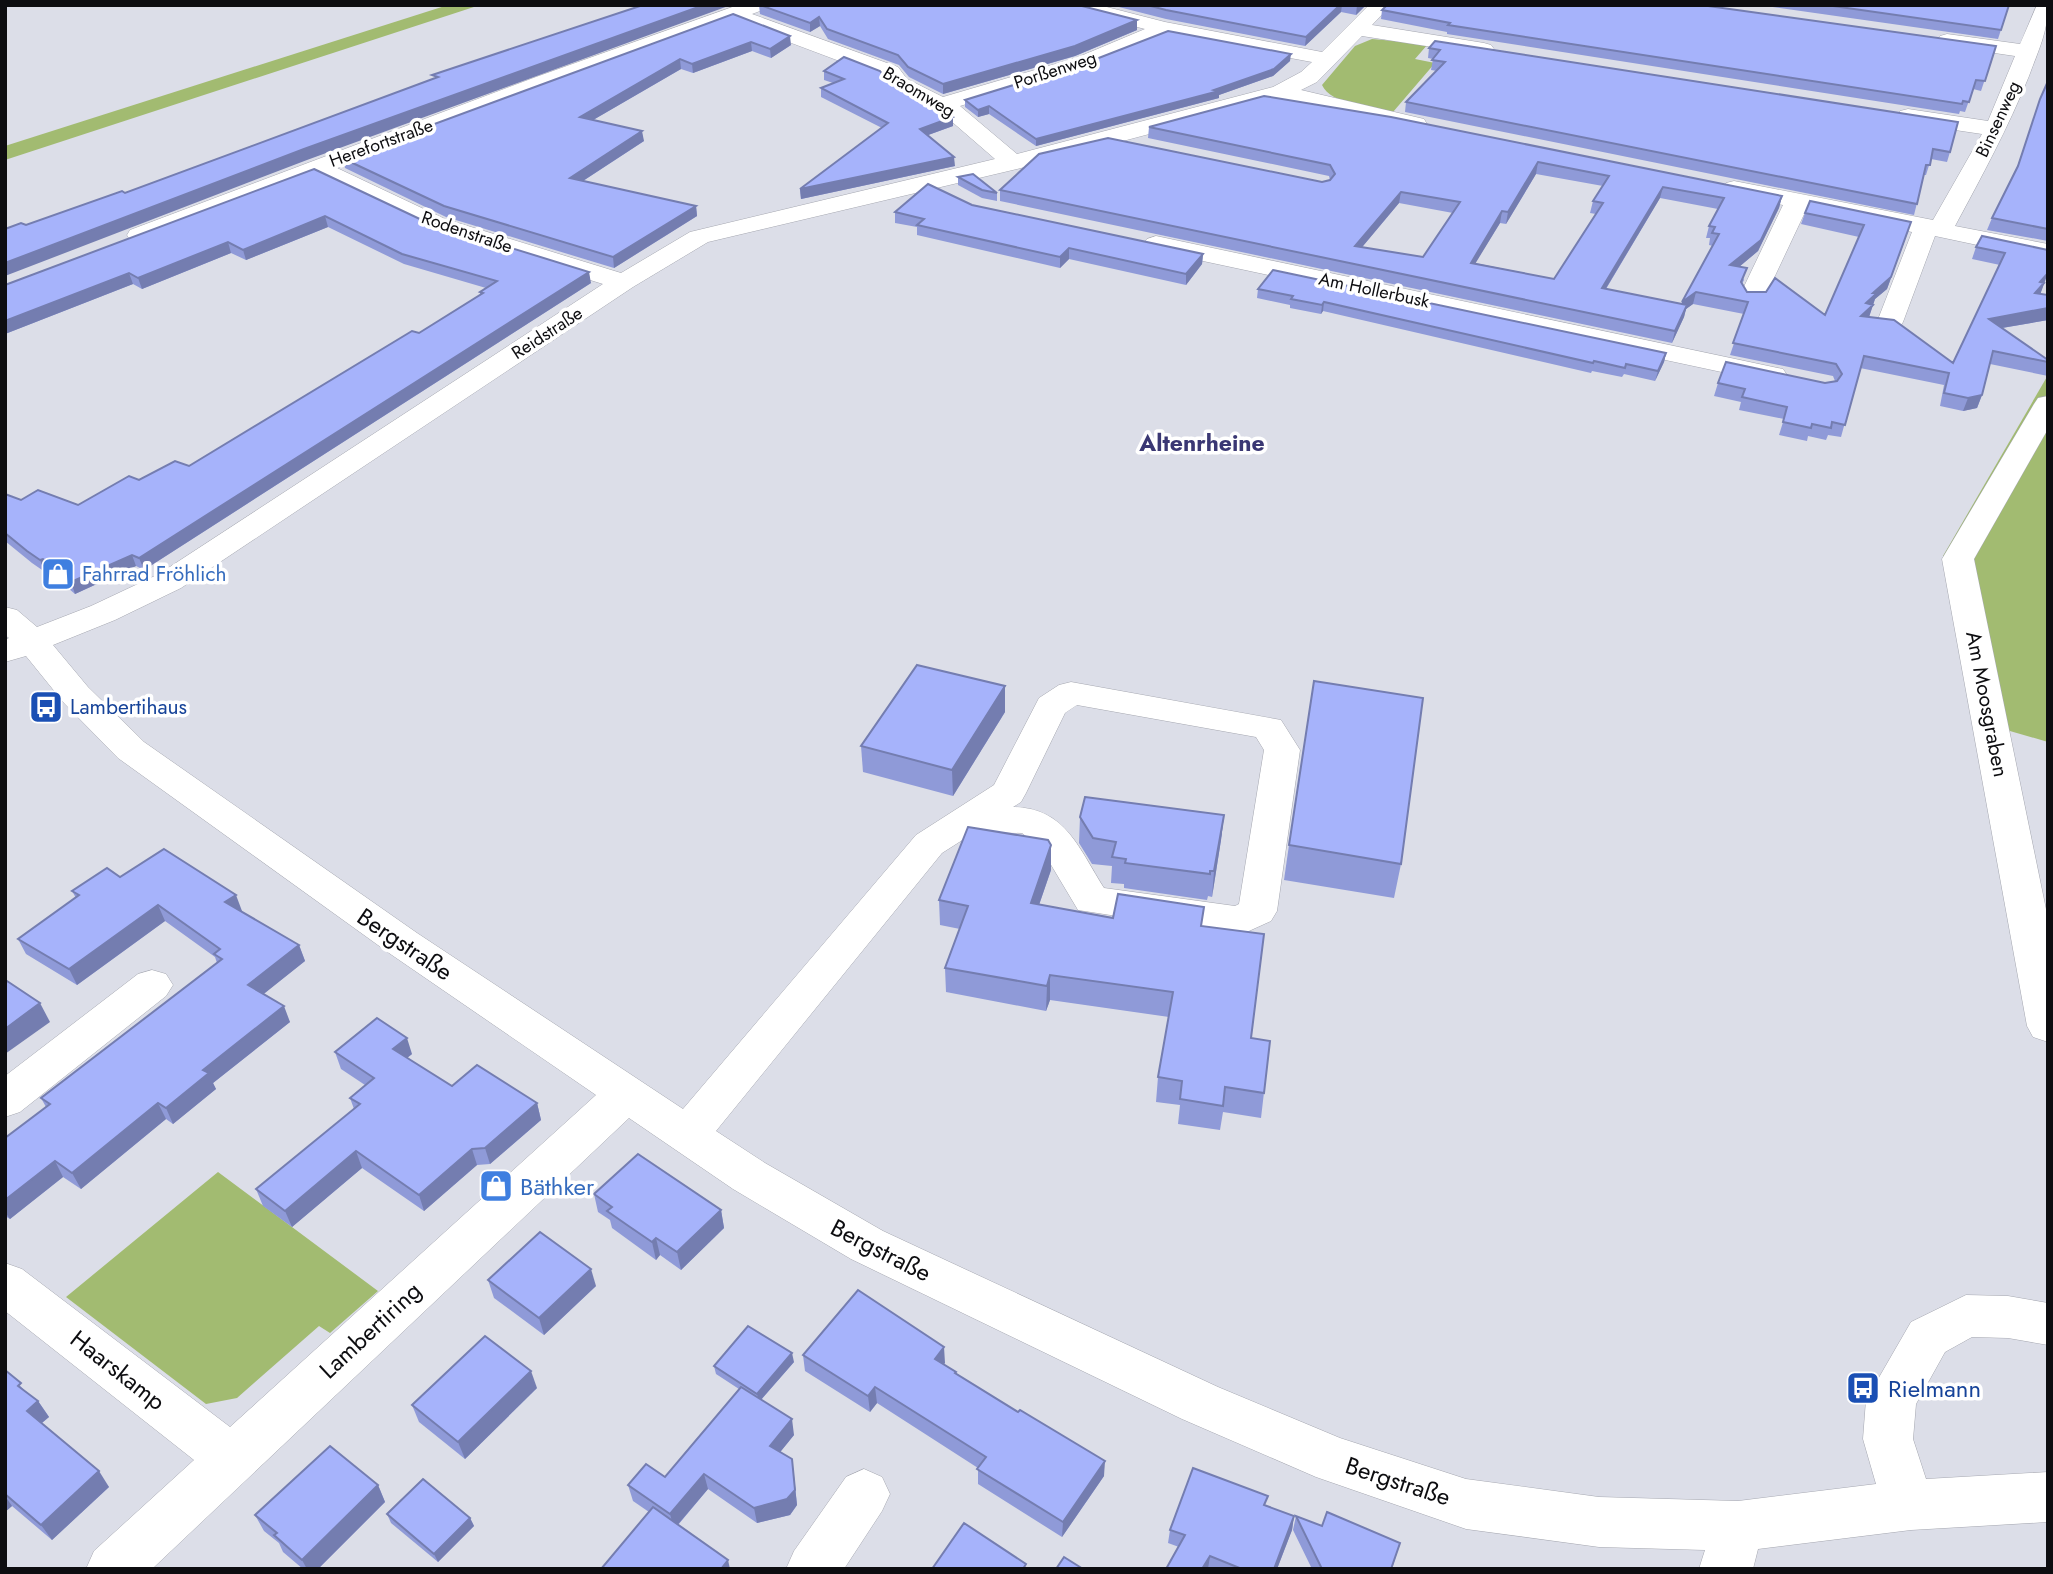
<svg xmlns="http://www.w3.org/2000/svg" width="2053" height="1574" font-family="Jost,sans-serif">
  <rect width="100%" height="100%" fill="#dcdee8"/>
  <g fill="#a2bb71">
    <path d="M448,5h32l-475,155v-14z"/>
    <path d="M1372,39l56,5 -13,15 20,4 -42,49c-20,-5 -62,-7 -71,-27l33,-39z"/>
    <path d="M2048,375v367l-76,-22 -29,-164z"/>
    <path d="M218,1172l160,119 -48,42 -11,-7 -82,72 -31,6 -140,-107z"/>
  </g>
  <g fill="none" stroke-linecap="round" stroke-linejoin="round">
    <defs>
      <g id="minor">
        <path d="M738,5h30l-3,4 -13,5 146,53 9,12 36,18 133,-39 69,-29 -78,-20 -3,-4h35l66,17 157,30 47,-47h22l-19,20 112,18 7,2 3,4 -3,4 -7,2 -122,-19 -45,46 -16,8 123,29 3,5 -3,5 -8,2 -135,-32 -260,69 -313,74 -75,45 -452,301 -66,32 -62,25 35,42 56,55 273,191 266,176 233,-274 78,-50 45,-87 20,-13 12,-3 210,38 19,30 -23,161 -6,10 -31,14 -162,-25 -37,-62 -19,-15 -47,-1 -33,21 -226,278 49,32 118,68 335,156 122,51 126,41 133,18 139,4 138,-17 -13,-45 3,-39 45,-78 55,-27 42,1 40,7v42l-40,-7 -36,-1 -27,15 -29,52 -3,35 13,40 122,-7v50l-137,8 -153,19 -5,20h-54l6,-19 -106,-3 -133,-18 -150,-52 -134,-58 -331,-160 -118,-70 -104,-71 -477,451h-66l8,-18 100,-91 -189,-149v-48l17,6 208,158 366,-332 -207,-142 -271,-195 -54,-55 -38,-47 -21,6v-22l4,-2 -4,-3v-28l12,3 20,17 54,-21 68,-32 444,-290 -176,-55 -111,-53 -168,64 -9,2 -9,-2 -3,-5 3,-5 406,-153zM733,21l149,56 9,12 52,25 52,45 -305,73 -69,41 -176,-54 -108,-51zM1167,35l145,27 -11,10 -28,15 -256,67 -57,-48 130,-40zM1077,705l179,32 8,13 -25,154 -4,2 -131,-18c-25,-39 -38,-80 -91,-81l8,-5 5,-9 39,-80z"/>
        <path d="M2037,5h11c0,27 -10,46 -19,71 -21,52 -47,100 -74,150l93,18v16l-113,-24 -32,86 -4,6 -9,2 -9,-2 -4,-6 35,-90 -106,-22 -40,85 -4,6 -9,2 -9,-2 -4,-6 43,-90 -57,-12 -4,-5 4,-5 8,-2 199,39 49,-86 -74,-11 -8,-2 -3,-5 3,-5 8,-2 80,12 27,-65 -68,-10 -7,-2 -3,-4 3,-4 7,-2 73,10z"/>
        <path d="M1156,236l617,131 10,2 4,6 -4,6 -10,2 -626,-134 -4,-5 4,-5z"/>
        <path d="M2048,396v33l-74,130 74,360v123l-15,-5 -6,-11 -85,-467 92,-155 4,-6z"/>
        <path d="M152,970l14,4 7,11 -7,11 -146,116 -15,5v-41l133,-102z"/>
        <path d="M864,1469l18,8 8,17 -8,17 -38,58h-58l8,-18 52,-74z"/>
      </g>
    </defs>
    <use href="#minor" stroke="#a5a7b0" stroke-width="1"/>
    <use href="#minor" fill="#fff" fill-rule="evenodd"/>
  </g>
  <g fill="#8f9ad8" fill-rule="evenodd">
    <path d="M759,5l378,15v10l-62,26 -132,38 -34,-17 -10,-12 -71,-26 -8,-13 -10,6 -50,-18z"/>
    <path d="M1111,5h255l-10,10 -15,-3 -36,34 -139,-27z"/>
    <path d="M1758,5h251l-11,34z"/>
    <path d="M1382,10l614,36 -15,45 -8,-2 -8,23 -5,-1 -1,3 -512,-80v-2l-66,-13z"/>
    <path d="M733,14l58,31 -20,13 -19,-7 -59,22 -12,-4 -88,51 51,21 -61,40 113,25 1,10 -83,52 -168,-51 -101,-49 -3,-10z"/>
    <path d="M1429,48l521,104 -3,10 -16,-3 -5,16h-2l-10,40 -509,-103 1,-10 31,-31 -6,-1 2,-11 -5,-1z"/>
    <path d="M1290,61l-17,15 -54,19v3l-183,48 -47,-32 -11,3 -13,-10v-7z"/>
    <path d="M824,71l65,12 64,43 -25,9 27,31 -154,33 -1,-10 82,-61 -61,-31v-9l12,-5 -9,-3z"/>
    <path d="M2048,81v160l-61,-11 5,-12 25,-51z"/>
    <path d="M1264,96l518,100 -3,12 -21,43 -19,16 5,13 -2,4 5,8 78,23 34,-78 -58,-13 4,-11 102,21 -20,55 -12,10 -6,18 84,46 47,-98 -28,-6 4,-12 6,-11 62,47 -4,11 8,26 -46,8 46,32v16l-58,-12 -8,31 -5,13 -14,3 -23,-5 4,-21 -84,-17 -19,69 -13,-2 -2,5 -18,-4 -1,5 -28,-6 5,-16 -45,-9 2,-8 -27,-6 4,-13h107l10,-2 -2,-5 -103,-21 14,-41 -51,-10 -7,5 -2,8 -12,26 -672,-142v-11l322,-8 8,-2 -1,-4 -181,-38 1,-11zM1536,174l67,12 -10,15 -3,12 6,1 -42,65 -79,-16 25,-40 6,1zM1660,198l58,11 -9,17 -3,12h4l-1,7 4,1 -32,58 -75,-15zM1399,203l54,10 -30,44 -61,-10z"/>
    <path d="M314,169l110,52 167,62 -447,287 -8,-4 -61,28 -27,-23 -3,1 -13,-9 -27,-22v-47l16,6 57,5 61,-25 50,-14 230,-133 61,-38v-3l6,-4 -82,-24 -76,-37 -82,33 -15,-7 -89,36 -9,-5 -128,50v-49z"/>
    <path d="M958,177l39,16v8l-15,-3 -24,-13z"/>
    <path d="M972,205l231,49 -1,10 -16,21 -117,-26 -9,9 -143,-33v-8l-22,-4v-11z"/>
    <path d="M1258,289l408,64 -2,9 -9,19 -31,-7 -2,3 -30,-6 -1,2 -268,-62 -2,3 -31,-6v-3l-33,-7z"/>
    <path d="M1005,686v26l-52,84 -90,-24 -2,-26z"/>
    <path d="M1224,815l-3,25 -9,57 -4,-1 -1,4 -83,-12v-4l-13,-1 1,-17 -20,-2 -13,-21 1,-26z"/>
    <path d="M1289,845l112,19 -7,34 -110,-18z"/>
    <path d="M1051,870l-12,35 74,13 89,8 49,112 19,3 -9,77 -38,-6 -3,18 -42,-6 2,-19 -24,-3 2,-25 11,-60 -119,-17 -4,11 -100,-19 -1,-24 15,-39 -20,-4 -1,-25z"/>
    <path d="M120,877l122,34 -1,1 58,33 6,16 -42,33 27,28 -77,61 3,6 -43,35 -7,-5 -85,70 -18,-12 -53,42 -5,-3v-78l41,-31 -5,-9 176,-135 -2,-6 -50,-36 -88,64 -51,-31 -8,-15 58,-41 -4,-7z"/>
    <path d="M335,1052l77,2 -5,4 45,28 85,17 4,17 -51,44 -13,1 -53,46 -62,-43 -70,59 -29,-21 -7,-17 98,-80 -4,-11 15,-13 -24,-16z"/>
    <path d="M594,1194l127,16 3,18 -43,42 -21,-15 -4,5 -44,-32 -2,-8 -12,-8z"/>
    <path d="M488,1280l108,6 -52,49 -50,-37z"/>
    <path d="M944,1347v17l12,8v2l148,102 -42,61 -84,-53v-16l-101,-65 -7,9 -65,-41 -2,-16z"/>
    <path d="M794,1362l-33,38 33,35 -14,17 12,7 2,16 3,30 -7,10 -33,8 -49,-34 -30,36 -29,-13 -16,-11 -5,-16 37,-8 74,-88 -23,-15 -2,-8z"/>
    <path d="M5,1370l22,23 11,8 11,16 -7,6 67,64 -57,53 -40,-34 -7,6z"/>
    <path d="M537,1388l-72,71 -46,-37 -7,-17z"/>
    <path d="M378,1485l7,17 -67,67h-15l-20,-17 -4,-9 -15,-12 -9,-16z"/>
    <path d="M1266,1506l28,10 -2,14 -15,39h-111l13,-22 -11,-4 2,-13z"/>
    <path d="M387,1514l83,4 4,8 -36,36 -47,-39z"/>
    <path d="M1296,1516l26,10 78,17 -8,26h-80l-19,-39z"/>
  </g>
  <g fill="#747db0">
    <path d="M704,5h27l-424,155 -302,116v-13l299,-114z"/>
    <path d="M1340,5h2l-1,7 -36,34 1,-9z"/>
    <path d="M1357,5h9l-10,10z"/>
    <path d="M819,17l1,9 -10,6v-9z"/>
    <path d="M1137,20v10l-62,26 -132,38v-10z"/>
    <path d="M790,36l1,9 -20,13 -1,-9z"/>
    <path d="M751,42l1,9 -59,22 -1,-9z"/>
    <path d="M1291,54l-1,7 -17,15 -54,19v3l-183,48v-7l178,-49z"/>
    <path d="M680,59l1,10 -100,58 -1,-10z"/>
    <path d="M989,106v8l-11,3v-7z"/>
    <path d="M953,117v9l-33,12v-9z"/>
    <path d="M642,131l2,10 -72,47 -2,-10z"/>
    <path d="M954,157l1,9 -154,33 -1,-10z"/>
    <path d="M1538,162l-2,12 -30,50 2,-12z"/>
    <path d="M1663,187l-3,11 -61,102 3,-12z"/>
    <path d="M1401,192l-2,11 -46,55 2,-12z"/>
    <path d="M1782,196l-3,12 -21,43 -31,26 3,-12z"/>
    <path d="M696,206l1,10 -83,52 -1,-11z"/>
    <path d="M1502,211l-2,12 -31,51 2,-11z"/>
    <path d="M325,216l3,11 -82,33 -3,-10z"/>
    <path d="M1907,234l-20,55 -12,10 -6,18 -12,11 9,-25z"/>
    <path d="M228,242l3,11 -89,36 -4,-11z"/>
    <path d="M1069,248v11l-9,9v-11z"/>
    <path d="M1203,254l-1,10 -16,21v-11z"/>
    <path d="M589,272l2,11 -447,287 -5,-12z"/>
    <path d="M129,273l4,11 -128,50v-13z"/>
    <path d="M2048,273l-8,22 -9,10 9,-23z"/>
    <path d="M1696,292l-3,12 -7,5 -2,8 -12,26 10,-41z"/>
    <path d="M1324,302l-1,9 -2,3 1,-9z"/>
    <path d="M2048,308v12l-64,11 5,-12z"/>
    <path d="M1666,353l-2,9 -9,19 3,-10z"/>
    <path d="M1982,395l-5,13 -14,3 5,-13z"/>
    <path d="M132,555l4,11 -61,28 -4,-12z"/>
    <path d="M43,559l5,12 -3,1 -5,-12z"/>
    <path d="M1005,686v26l-52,84 -1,-26z"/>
    <path d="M1224,815l-3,25 -9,57 2,-26z"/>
    <path d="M1051,845v25l-20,58v-25z"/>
    <path d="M236,895l6,16 -10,7 -7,-16z"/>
    <path d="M158,905l7,16 -88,64 -8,-16z"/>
    <path d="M299,945l6,16 -50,40 -7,-16z"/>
    <path d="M1050,975v25l-4,11 1,-25z"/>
    <path d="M40,1003l10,19 -45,32v-25z"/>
    <path d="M284,1006l6,16 -77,61 3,6 -43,35 -7,-16 37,-38z"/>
    <path d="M407,1038l5,16 -14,11 -5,-16z"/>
    <path d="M158,1103l8,16 -85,70 -9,-16z"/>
    <path d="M537,1103l4,17 -51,44 -5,-16z"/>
    <path d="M472,1149l5,16 -53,46 -5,-16z"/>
    <path d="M356,1151l6,17 -70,59 -7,-16z"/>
    <path d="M55,1161l8,16 -53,42 -5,-7v-12z"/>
    <path d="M721,1210l3,18 -43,42 -4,-18z"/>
    <path d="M656,1238l4,17 -4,5 -4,-18z"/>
    <path d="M591,1269l5,17 -52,49 -5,-17z"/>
    <path d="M944,1347l1,16 -9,12 -1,-16z"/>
    <path d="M792,1353l2,9 -35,40 -2,-8z"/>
    <path d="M531,1371l6,17 -72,71 -7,-17z"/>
    <path d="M875,1387l2,16 -7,9 -2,-16z"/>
    <path d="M38,1401l11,16 -11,9 -11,-15z"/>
    <path d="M792,1419l2,16 -21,26 -3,-15z"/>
    <path d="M792,1459l5,46 -7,10 -33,8 -3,-15z"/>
    <path d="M1105,1461l-1,15 -42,61 1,-15z"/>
    <path d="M99,1471l10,16 -57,53 -11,-15z"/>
    <path d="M704,1474l4,15 -34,40 -4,-15z"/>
    <path d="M378,1485l7,17 -67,67h-11l-5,-9z"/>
    <path d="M5,1496l7,10 -7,6z"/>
    <path d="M1294,1516l-2,14 -15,39h-3z"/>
    <path d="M470,1518l4,8 -36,36 -4,-8z"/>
    <path d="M1210,1556l-2,13h-6z"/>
    <path d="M728,1560l2,9h-9z"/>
  </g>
  <g fill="#a6b3fb" stroke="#747db0" stroke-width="2" fill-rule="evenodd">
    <path d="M643,5h61l-400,144 -299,114v-34l16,-6 5,2 96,-34 3,2 313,-116 -6,-2z"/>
    <path d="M760,5h318l59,15 -62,26 -132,38 -35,-17 -10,-12 -71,-26 -8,-12 -9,6z"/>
    <path d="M1147,5h193l-34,32 -140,-27z"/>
    <path d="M1387,5h314l295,41 -11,35 -9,-1 -7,22 -6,-1 -1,3 -514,-79 2,-2 -68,-13z"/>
    <path d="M1826,5h183l-8,25z"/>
    <path d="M733,14l57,22 -20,13 -19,-7 -59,22 -12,-5 -100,58 62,14 -72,47 126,28 -83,51 -169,-51 -102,-48z"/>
    <path d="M1168,31l123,23 -17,15 -60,21 5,1 -183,48 -47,-33 -11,4 -13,-10 126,-39z"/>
    <path d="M1435,41l523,81 -8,30 -17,-3 -3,16h-4l-9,39 -511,-102 39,-40 -13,-2 8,-10 -11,-2z"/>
    <path d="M844,57l36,14 9,12 52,25 12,9 -33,12 34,28 -154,32 88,-66 -67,-35 23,-9 -20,-8z"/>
    <path d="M2048,81v148l-56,-11 26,-52 22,-67z"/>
    <path d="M1264,96l127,21 391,79 -21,44 -31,25 17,3 -6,14 6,10h19l9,-14 50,37 39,-90 -59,-12 5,-12 101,21 -20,55 -18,16h4l-11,10 7,2 -12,11 33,4 59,43 52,-110 -29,-6 6,-11 66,14v23l-8,9 4,1 -9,10 13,2v13l-59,11 59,41v2l-55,-11 -11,44 -14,3 -24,-5 5,-20 -85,-17 -19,69 -13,-3 -1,6 -19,-4 -1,4 -28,-6 4,-15 -45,-10 3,-8 -27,-6 8,-21 99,21 12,-2 5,-7 -6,-10 -103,-21 15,-41 -52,-10 -14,10 37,-68 -7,-1 3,-6 -6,-1 15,-28 -61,-11 -61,101 85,17 -12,26 -675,-141 39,-36 69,-16 214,44 8,-2 5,-6 -5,-9 -181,-38zM1538,162l71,14 -16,25 10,2 -49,76 -83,-16 31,-52 6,1zM1401,192l59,10 -37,55 -68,-11z"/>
    <path d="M314,169l110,52 165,51 -450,286 -7,-3 -61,27 -28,-23 -3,1 -13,-9 -22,-18v-39l16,6 17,-10 40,15 51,-29 10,4 36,-19 14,5 223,-135 7,2 64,-40 -3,-1 17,-11 -95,-27 -77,-38 -82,34 -15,-8 -90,36 -9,-5 -124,48v-36z"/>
    <path d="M973,174l24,19 -15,-3 -24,-13z"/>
    <path d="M928,184l44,21 231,49 -17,20 -117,-26 -9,9 -143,-32 7,-6 -29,-7z"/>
    <path d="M1273,270l393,83 -8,18 -32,-7 -1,4 -31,-7 -1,2 -269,-61 -2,3 -31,-6 2,-3 -35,-7z"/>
    <path d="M917,665l88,21 -53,84 -91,-24z"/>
    <path d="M1314,681l109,17 -22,166 -112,-19z"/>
    <path d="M1085,797l139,18 -10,56h-4v3l-85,-11 1,-4 -14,-2 4,-15 -23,-4 -13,-21z"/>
    <path d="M968,827l80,13 3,5 -20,58 82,15 5,-24 86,13 -3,19 63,8 -13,104 19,3 -6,52 -39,-6 -2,19 -43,-7 2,-18 -24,-4 15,-85 -123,-17 -3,11 -102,-18 23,-62 -29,-6z"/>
    <path d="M164,849l72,46 -11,7 74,43 -51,40 36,21 -81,64 6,3 -43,35 -8,-5 -86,70 -17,-12 -50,39v-62l45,-34 -9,-6 181,-139 -8,-5 6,-5 -62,-44 -89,64 -51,-30 61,-44 -7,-4 35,-23 13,9z"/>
    <path d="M7,981l33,22 -35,26v-46z"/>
    <path d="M377,1018l30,20 -14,11 59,37 25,-21 60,38 -52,45 -13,1 -53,46 -63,-44 -71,60 -29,-22 104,-85 -10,-6 24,-20 -39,-26z"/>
    <path d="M638,1154l83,56 -44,42 -21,-14 -4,4 -22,-15 -23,-16 5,-4 -18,-13z"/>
    <path d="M540,1232l51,37 -52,49 -51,-38z"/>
    <path d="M858,1290l86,57 -9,12 21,13 -1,1 63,39 2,-2 85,51 -42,61 -86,-53 9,-12 -111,-70 -7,9 -65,-41z"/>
    <path d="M748,1326l44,27 -35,41 -43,-28z"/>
    <path d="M485,1336l46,35 -73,71 -46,-37z"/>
    <path d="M5,1370l16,13 -3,3 20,15 -11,10 72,60 -58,54 -36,-31z"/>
    <path d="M741,1387l51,32 -22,27 22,13 3,31 -8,9 -33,9 -50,-34 -34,40 -42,-29 18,-21 19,13z"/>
    <path d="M330,1446l48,39 -76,75 -28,-25 3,-2 -22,-18z"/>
    <path d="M1193,1468l75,28 -4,9 30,11 -20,53h-32l-32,-13 -8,13h-36l19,-34 -15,-5z"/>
    <path d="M423,1479l47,39 -36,36 -47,-40z"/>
    <path d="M653,1507l75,53 -7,9h-120z"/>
    <path d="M1327,1512l73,31 -9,26h-69l-26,-53 26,10z"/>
    <path d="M964,1523l62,41 -3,5h-91z"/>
    <path d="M1064,1557l19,12h-27z"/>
  </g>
  <defs>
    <symbol id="shop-square" viewBox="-11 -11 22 22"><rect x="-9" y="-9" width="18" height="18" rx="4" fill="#3f7fe0" stroke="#fff"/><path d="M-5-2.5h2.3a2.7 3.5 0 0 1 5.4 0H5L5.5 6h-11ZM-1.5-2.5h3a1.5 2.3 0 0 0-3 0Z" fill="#fff"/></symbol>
    <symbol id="bus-square" viewBox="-11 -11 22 22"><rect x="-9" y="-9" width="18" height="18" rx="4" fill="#1a4fb4" stroke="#fff"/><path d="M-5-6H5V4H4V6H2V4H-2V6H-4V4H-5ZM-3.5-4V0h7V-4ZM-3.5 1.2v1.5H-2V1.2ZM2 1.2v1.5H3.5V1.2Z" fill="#fff"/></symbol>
  </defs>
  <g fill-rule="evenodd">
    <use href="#shop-square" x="39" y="555" width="38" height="38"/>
    <use href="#bus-square" x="27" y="688" width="38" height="38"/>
    <use href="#shop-square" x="477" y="1167" width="38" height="38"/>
    <use href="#bus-square" x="1844" y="1369" width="38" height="38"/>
  </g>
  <g text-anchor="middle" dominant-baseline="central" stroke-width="7" stroke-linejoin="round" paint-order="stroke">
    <g font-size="18" fill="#0d0d10" stroke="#fff">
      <text transform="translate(1055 70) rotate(-18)">Porßenweg</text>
      <text transform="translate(919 92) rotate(31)">Braomweg</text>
      <text transform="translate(1998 119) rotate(-65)">Binsenweg</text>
      <text transform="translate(381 143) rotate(-20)">Herefortstraße</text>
      <text transform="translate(467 232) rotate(19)">Rodenstraße</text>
      <text transform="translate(1374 290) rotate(12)">Am Hollerbusk</text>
      <text transform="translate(547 333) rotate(-33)">Reidstraße</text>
    </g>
    <g font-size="21" fill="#366cbe" stroke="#fff" text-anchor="start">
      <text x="82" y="574">Fahrrad Fröhlich</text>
    </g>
    <g font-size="21" fill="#0d0d10" stroke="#fff">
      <text transform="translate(1987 704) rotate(79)">Am Moosgraben</text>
    </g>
    <g font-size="21" fill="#164399" stroke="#fff" text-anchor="start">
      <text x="70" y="707">Lambertihaus</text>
    </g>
    <g font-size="23" font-weight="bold" fill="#3a3773" stroke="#fff">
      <text x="1202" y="443">Altenrheine</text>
    </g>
    <g font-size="24" fill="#0d0d10" stroke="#fff">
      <text transform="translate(405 944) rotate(34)">Bergstraße</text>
      <text transform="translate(881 1250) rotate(27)">Bergstraße</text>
      <text transform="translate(370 1330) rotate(-43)">Lambertiring</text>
      <text transform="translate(118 1370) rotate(38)">Haarskamp</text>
      <text transform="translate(1398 1481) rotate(18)">Bergstraße</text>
    </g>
    <g font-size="24" fill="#366cbe" stroke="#fff" text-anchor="start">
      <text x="520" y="1186">Bäthker</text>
    </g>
    <g font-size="24" fill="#164399" stroke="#fff" text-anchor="start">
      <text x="1888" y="1388">Rielmann</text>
    </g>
  </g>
  <rect width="2053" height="1574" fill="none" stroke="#0d0d10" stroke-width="14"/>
</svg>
